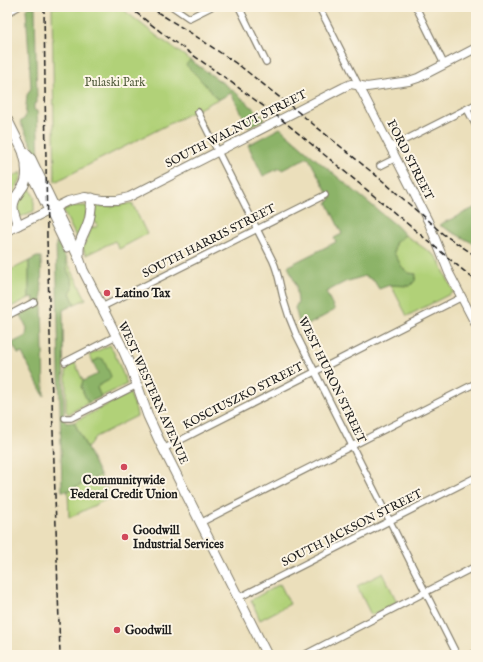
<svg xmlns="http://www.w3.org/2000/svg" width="483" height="662" font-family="'IM FELL English',serif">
  <rect width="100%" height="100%" fill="#fcf5e5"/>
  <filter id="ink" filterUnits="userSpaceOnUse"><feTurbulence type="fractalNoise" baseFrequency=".025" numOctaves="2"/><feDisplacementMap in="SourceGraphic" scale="8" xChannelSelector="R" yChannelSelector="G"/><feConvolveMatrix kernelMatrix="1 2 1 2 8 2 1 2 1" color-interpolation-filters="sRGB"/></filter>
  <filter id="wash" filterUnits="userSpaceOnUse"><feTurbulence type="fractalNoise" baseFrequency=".012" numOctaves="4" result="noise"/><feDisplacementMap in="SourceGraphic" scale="16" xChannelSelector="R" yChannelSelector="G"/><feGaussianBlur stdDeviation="0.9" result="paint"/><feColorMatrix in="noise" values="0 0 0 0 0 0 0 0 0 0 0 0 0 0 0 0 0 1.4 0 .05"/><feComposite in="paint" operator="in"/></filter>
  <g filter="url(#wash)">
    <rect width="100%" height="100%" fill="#ebdfbb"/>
    <g fill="#b1d178" stroke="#66764a">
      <path d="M52,7h68l38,30 76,54 -179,91z"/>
      <path d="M22,172c0,12 -11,19 -13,29 -2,7 0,13 0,20l-2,2v-44z"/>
      <path d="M28,184l7,15 -1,1v11l-14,6c-8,-10 3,-24 8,-33z"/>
      <path d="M132,203l15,31 -28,15 -4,-8 -29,14 -3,-6 1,-4 8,-18h4l2,-2 -4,-3 3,-16h17z"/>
      <path d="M73,206h14l-1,10 -9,23 -14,-29z"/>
      <path d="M405,235l32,22 17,35 -47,24 -14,-27 -3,-4 20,1 6,-12 -8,-1 -6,-6 -8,-14 1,-10z"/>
      <path d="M66,259l20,40 -11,5 -5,-11 2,-13 -5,-10z"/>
      <path d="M29,261v37l-22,11v-37z"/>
      <path d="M110,345l6,12 11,27 -26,13 -4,-9 1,-2 11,-6 -9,-22 -7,4 -4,-7z"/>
      <path d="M75,363l8,18 -2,6 7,16 -20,11 -2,-3v-44z"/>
      <path d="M130,393l6,17 1,6 -42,21 -8,11 -13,-26z"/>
      <path d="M100,475l11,22 -42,21 -1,-27z"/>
      <path d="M383,573l14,29 -26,13 -14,-29z"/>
      <path d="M280,584l10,20 -30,16 -9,-20z"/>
    </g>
    <g fill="#8cb368" stroke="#546842">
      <path d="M29,7h6l2,96 -3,1v6l3,1 2,48 -19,-37 5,-4 2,-23 4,-7 -5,-79z"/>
      <path d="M190,60l44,31 31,28 -16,8 -18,-34 -13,7 -19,-22 -13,-13z"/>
      <path d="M280,128l31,27 86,71 8,9 -10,8 -1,10 8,14 6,6 8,1 -1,7 -5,5 -20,-1 -11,4 -5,-8 -9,-5 -20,6 -19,10 9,18 -34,19 -6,-21 3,-6 -2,-17 -8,-19 48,-24 -2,-4 8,-4 -15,-32 4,-3 -23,-42 -26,13 -2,-2 -17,8 -15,-31z"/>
      <path d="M476,207v38l-37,-20 33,-16z"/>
      <path d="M56,242l2,1 8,16 1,11 5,10 1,8 -3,5 5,11 -12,6 1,109 2,4 8,-1 26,53 -32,16h-6z"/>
      <path d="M37,257h4l3,139 -22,-43 -4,1 -6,-11 14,-7 1,-8 -7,-14 13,-7 1,-10 -5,1v-37z"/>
      <path d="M100,358l3,1 8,17 -2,4 -11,6 -1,2 4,9 -13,6 -7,-16 2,-6 15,-7 -5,-12z"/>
    </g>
  </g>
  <g filter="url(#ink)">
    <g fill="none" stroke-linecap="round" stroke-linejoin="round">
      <defs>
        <g id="street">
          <path d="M173,7l16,11 22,-11"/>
          <path d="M239,7l27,55"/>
          <path d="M319,7l40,79"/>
          <path d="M416,7l28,57"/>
          <path d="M7,13l11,-6"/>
          <path d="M467,109l9,17"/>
          <path d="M198,112l75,149c6,13 7,26 11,40 3,11 7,22 12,33l161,321"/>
          <path d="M391,147l85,-43"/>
          <path d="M380,166l16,-8"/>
          <path d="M102,307l223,-112"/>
          <path d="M7,316l27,-14"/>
          <path d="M65,362l51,-26"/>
          <path d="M65,418h6l66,-33"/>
          <path d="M163,449l299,-152"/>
          <path d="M200,523l276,-140"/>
          <path d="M238,598l238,-121"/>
          <path d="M304,655l172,-89"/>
          <path d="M471,655l5,-2"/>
        </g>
        <g id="secondary">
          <path d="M359,86l69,135 21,52 27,52"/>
          <path d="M7,231l61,-30 17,-4 18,3h14l12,-3 215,-110 7,-3 16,3 42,-6 9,-3 58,-30"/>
        </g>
        <g id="primary">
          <path d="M7,119l16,32 3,12 41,84"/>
          <path d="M23,151l8,8 48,99 4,12 38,75 11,25 16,46 11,24 108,215"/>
          <path d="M18,225c-2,-6 -5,-12 -5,-18 0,-9 7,-15 11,-22 3,-6 3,-12 2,-19"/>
          <path d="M79,255c-1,-16 6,-21 10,-35 2,-7 2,-15 3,-22"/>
        </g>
      </defs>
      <use href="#street" stroke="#847e6c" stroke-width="8"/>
      <use href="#secondary" stroke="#847e6c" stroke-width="10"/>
      <use href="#primary" stroke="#847e6c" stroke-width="11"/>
      <use href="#street" stroke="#fff" stroke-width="5.5"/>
      <use href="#secondary" stroke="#fff" stroke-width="8"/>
      <use href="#primary" stroke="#fff" stroke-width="9"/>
      <g stroke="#1c1c1c" stroke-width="1.5" stroke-dasharray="6 3" stroke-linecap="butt">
        <path d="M44,7l3,232 13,416"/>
        <path d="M129,7l37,29 58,41 57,42 80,66 115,96"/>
        <path d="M149,7l45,28 46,31 57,45 87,71 59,52 33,22"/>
      </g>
    </g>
  </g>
  <g fill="#d1495b" stroke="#fcf5e5" stroke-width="1.5">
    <circle cx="107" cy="293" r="4"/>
    <circle cx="124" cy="467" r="4"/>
    <circle cx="125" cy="537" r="4"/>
    <circle cx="117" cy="630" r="4"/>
  </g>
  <g text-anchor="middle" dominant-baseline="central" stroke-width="4" stroke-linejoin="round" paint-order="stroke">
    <g font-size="12" fill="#505b3c" stroke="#fcf5e5">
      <text x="115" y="82">Pulaski Park</text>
    </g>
    <g font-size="12" fill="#1c1c1c" stroke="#fcf5e5">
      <text transform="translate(236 129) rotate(-27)">SOUTH WALNUT STREET</text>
      <text transform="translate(410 160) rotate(63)">FORD STREET</text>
      <text transform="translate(209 241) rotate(-27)">SOUTH HARRIS STREET</text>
      <text transform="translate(332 380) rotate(64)">WEST HURON STREET</text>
      <text transform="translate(153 393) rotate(66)">WEST WESTERN AVENUE</text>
      <text transform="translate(243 396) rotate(-27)">KOSCIUSZKO STREET</text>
      <text transform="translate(352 528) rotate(-27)">SOUTH JACKSON STREET</text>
    </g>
    <g font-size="12" font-weight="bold" fill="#1c1c1c" stroke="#fcf5e5" text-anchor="start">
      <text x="115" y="293">Latino Tax</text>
      <text x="124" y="480" text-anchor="middle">Communitywide<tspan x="124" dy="14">Federal Credit Union</tspan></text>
      <text x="133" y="530">Goodwill<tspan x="133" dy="14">Industrial Services</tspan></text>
      <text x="125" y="630">Goodwill</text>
    </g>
  </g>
  <rect width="483" height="662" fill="none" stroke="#fcf5e5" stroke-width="24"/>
</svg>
